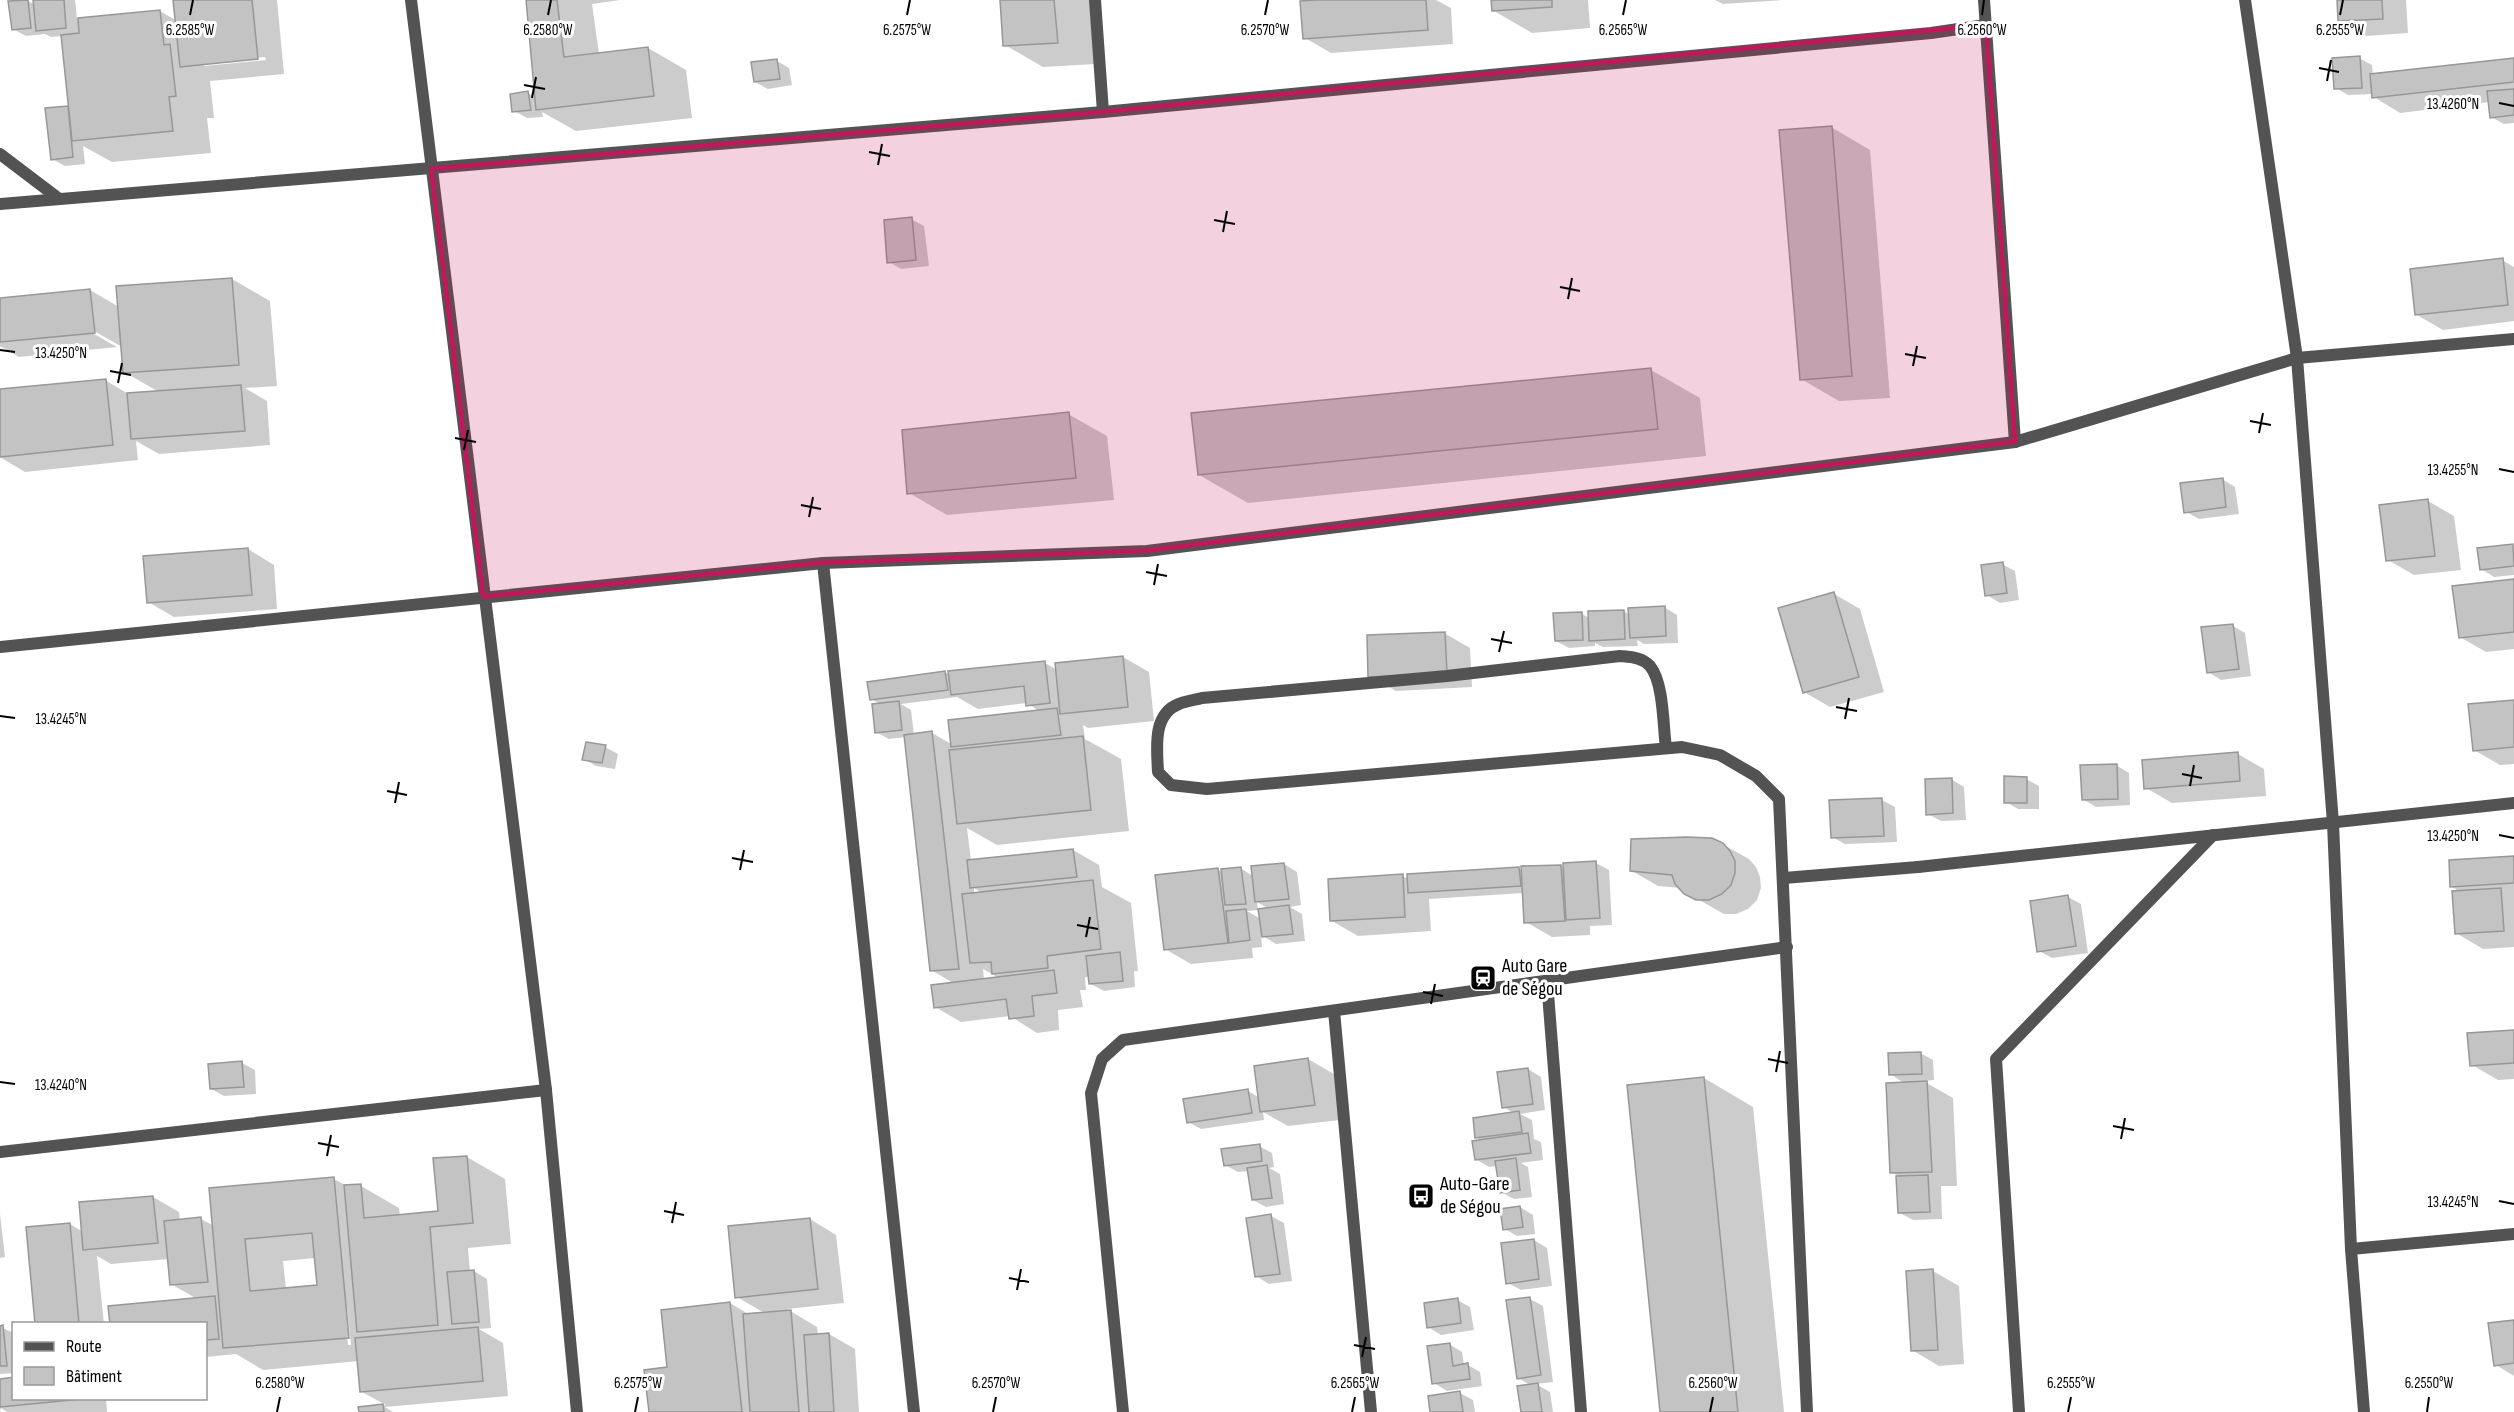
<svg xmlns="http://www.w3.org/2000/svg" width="2514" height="1412" font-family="'Sofia Sans Condensed',sans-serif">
  <rect width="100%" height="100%" fill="#fff"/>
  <g fill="#0003" fill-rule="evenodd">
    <path d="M34,0h41l2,19 83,-8 17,10 -2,-21h102l7,74 -74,7 4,37h-7l4,35 -99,9 -29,-16 2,18 -20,2 -13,-7 15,-51 4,2 -8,-74 -12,1 -6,-3 -19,2 -13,-7 15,-28 7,4zM265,57l1,3 -62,6v-3z"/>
    <path d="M528,0h92l-28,4 7,50 49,-6 38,22 6,48 -116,13 -34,-19 1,5 -16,1 -13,-7 14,-18 8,5z"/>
    <path d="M1001,0h89l5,64 -52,3 -38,-22z"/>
    <path d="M1336,0h100l15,8 2,36 -122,9 -26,-15z"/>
    <path d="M1493,0h95l2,28 -58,5 -38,-22z"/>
    <path d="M1715,0h67l-59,4z"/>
    <path d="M2338,0h68l2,33 -42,3 -27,-15z"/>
    <path d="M2359,58l13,7 1,11 141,-16v63l-10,1 -13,-7 -1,-15 -90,11 -26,-16 -1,-3 -25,1 -12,-7z"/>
    <path d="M777,61l12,7 3,17 -24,4 -13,-7z"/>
    <path d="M1831,127l39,23 20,248 -51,3 -38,-22z"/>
    <path d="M911,219l13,7 5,40 -28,3 -12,-7z"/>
    <path d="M2502,260l12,7v54l-71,9 -26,-15z"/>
    <path d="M232,279l38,22 7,85 -32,2 22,13 3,44 -111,9 -23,-13 2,19 -113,12 -25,-15v-66l105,-11 25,15 29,-3 -35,-20 -2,-25 -33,-19 -2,2 30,17 -98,10 -19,-11v-47l90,-9 29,17z"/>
    <path d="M1651,370l49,28 6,58 -458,47 -49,-28z"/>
    <path d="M1068,414l39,22 7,64 -167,15 -38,-22z"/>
    <path d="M2222,479l13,8 4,27 -40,5 -13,-7z"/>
    <path d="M2428,501l26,15 7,54 -47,5 -26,-15z"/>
    <path d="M2513,546l1,29 -20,2 -13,-8z"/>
    <path d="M248,549l26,16 3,44 -103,8 -26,-15z"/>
    <path d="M2002,564l13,7 4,29 -19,3 -13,-8z"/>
    <path d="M2514,581v68l-28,3 -26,-15z"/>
    <path d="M1834,594l26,15 24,83 -54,15 -26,-15z"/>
    <path d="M1664,607l13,8 1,28 -34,1 -7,-4 1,6 -35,1 -8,-4v3l-26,2 -13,-7 25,-28 8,5 34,-7 7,4z"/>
    <path d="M2233,626l12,7 6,43 -30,4 -13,-8z"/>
    <path d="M1444,633l26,15 2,39 -76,4 -26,-15z"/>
    <path d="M1123,657l26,15 5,49 -66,7 -5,-3 2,14 36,20 8,72 -132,14 -30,-17 4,33 102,-11 26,15 3,22 29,16 7,68h-4l1,16 -31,4 -13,-7 -1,-7h-5l1,13h-6l3,17 -25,3 1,20 -22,3 -27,-17 -49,6 -26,-15 20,-23 -24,-14 -25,-233 -17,2 -13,-7 4,-28 -9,-5 74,-27 5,3 95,-12 12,7zM957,697l21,12 49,-6 12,8 -86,34 -21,-12 -18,2 -3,-25 -10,-6zM974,888l8,5 -8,1zM983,969l16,9 -15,2z"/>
    <path d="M2514,702v62l-14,1 -26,-15z"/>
    <path d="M605,747l13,7 -3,15 -19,-3 -12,-7z"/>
    <path d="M2238,754l26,15 2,27 -94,7 -26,-15z"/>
    <path d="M2116,765l13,8 1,32 -34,2 -13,-8z"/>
    <path d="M1951,779l13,8 2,33 -25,1 -13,-7z"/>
    <path d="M2026,779l13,7v23h-21l-12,-7z"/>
    <path d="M1882,800l13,7 2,35 -52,2 -13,-7z"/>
    <path d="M1722,844l27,15 7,8 4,10 1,11 -4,12 -9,9 -12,5h-12l-39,-22 -4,-4 -23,-2 -26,-15z"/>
    <path d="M2514,858v89l-31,2 -27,-16 4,-41 -9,-6z"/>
    <path d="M1596,863l13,7 3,55 -22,1v9l-38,2 -26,-15 -2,-29 -95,6 2,32 -73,5 -26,-15 70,-45 7,3 110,-10 4,2 38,-5 4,2z"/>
    <path d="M1284,864l13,8 4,33 -11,2 12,7 3,27 -29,3 -15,-9 1,12 -10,1 1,10 -62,6 -26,-15 53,-79 5,3 17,-5 13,8zM1257,902l12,7 -8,10 -14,-8 11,-1z"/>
    <path d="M2068,897l13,7 7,49 -36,5 -13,-7z"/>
    <path d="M2514,1032v47l-16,1 -26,-15z"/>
    <path d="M1920,1053l13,7 1,20 -11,1 30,17 4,88h-16l1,33 -29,1 -13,-7 -2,-37 -6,-4 14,-88 -16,-10z"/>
    <path d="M1308,1059l26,15 6,46 -52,6 -25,-14 1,8 -63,9 -13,-7 60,-31 12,7z"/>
    <path d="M242,1063l13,7 1,24 -32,2 -13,-7z"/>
    <path d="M1528,1069l13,8 4,33 -25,4 12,6 2,19 7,3 2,18 -22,3 7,4 4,30 -18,2 -13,-7 -4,-26 -8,1 -12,-7 6,-19 -6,-3 37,-25 -11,-6z"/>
    <path d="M1704,1078l49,29 31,305h-122z"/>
    <path d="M1259,1146l13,7 2,14 -5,1 11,6 4,30 -18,3 -13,-7 -4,-29 -11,1 -13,-7z"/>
    <path d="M467,1157l38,22 6,65 -43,4 2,24 4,-1 13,8 4,49 -12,1 24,14 5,53 -123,11 8,5h-33v-4l26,-3 -24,-13 -3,-31 -96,9 -27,-16 -30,3v-33l-9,-25 -26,-15 -2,-25 -58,5 -14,-8 7,68h-67l33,-100 13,8 70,-35 26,15 1,9 21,-2 13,7 120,-47 13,7h14l38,22 1,8 39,-3zM315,1258l3,29 -32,2 -3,-28zM344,1307h3l4,38h-3z"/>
    <path d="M1520,1207l13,8 2,19 -18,2 -12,-7z"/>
    <path d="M0,1214l5,43 -5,1z"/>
    <path d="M1271,1216l13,7 8,58 -23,3 -13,-8z"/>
    <path d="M810,1219l26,16 8,68 -57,6 30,18 1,8 11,-1 26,15 4,63h-209l19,-43 61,-66 20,12 16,-1 -29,-17z"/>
    <path d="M1534,1240l13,8 5,38 -31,4 -13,-7 -6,-39z"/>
    <path d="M1933,1271l26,15 5,78 -25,2 -27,-16z"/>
    <path d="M1530,1299l13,7 10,76 -17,2 14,8 3,20h-31l10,-26 -14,-8z"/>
    <path d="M1457,1300l13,7 4,23 -33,5 -13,-8z"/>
    <path d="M2514,1321v55l-18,-11z"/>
    <path d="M0,1327l14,6v40l-14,1z"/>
    <path d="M1449,1344l13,8 2,13h4l12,7 2,14 -35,5 -13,-8z"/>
    <path d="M0,1380l14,18h92l1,14h-100l-6,-4 -1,4z"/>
    <path d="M1460,1393l13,7 2,12h-44z"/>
  </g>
  <g fill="#c3c3c3" stroke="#979797" stroke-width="1.5" fill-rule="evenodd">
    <path d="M28,0l3,28 -19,2 -4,-29z"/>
    <path d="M33,0h31l2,28 -30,3z"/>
    <path d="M173,0h79l6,59 -78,8z"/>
    <path d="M526,0h31l7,57 84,-10 6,49 -118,14z"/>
    <path d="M1000,0h54l4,43 -55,3z"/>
    <path d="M1316,0h110l2,30 -125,9 -3,-38z"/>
    <path d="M1491,0h61v7l-60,4z"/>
    <path d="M2337,0h45l1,19 -45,2z"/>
    <path d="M160,10l4,35 6,-1 6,52 -7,1 4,34 -101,10 -11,-106 18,-2 -1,-15z"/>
    <path d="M2360,56l2,32 -28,1 -2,-31z"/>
    <path d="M2514,58v24l-142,16 -2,-24z"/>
    <path d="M777,59l3,20 -26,3 -3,-20z"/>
    <path d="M2514,89v26l-24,3 -3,-27z"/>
    <path d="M528,91l3,19 -19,2 -2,-18z"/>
    <path d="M68,106l5,51 -22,3 -6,-52z"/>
    <path d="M1832,126l20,250 -52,4 -21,-250z"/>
    <path d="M912,217l4,43 -29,3 -3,-43z"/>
    <path d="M2503,258l5,47 -93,10 -5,-46z"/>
    <path d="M232,278l7,87 -116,8 -7,-87z"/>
    <path d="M90,289l5,44 -95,9v-44z"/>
    <path d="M1651,368l7,61 -460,46 -7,-62z"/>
    <path d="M106,379l7,66 -113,12v-68z"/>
    <path d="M241,385l4,46 -114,8 -4,-46z"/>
    <path d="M1069,412l7,66 -169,16 -5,-64z"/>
    <path d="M2223,478l3,29 -42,6 -4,-30z"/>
    <path d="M2428,499l7,57 -49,5 -7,-56z"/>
    <path d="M2513,544l1,22 -34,4 -3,-22z"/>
    <path d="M248,548l4,47 -105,8 -4,-47z"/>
    <path d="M2003,562l4,31 -22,3 -4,-31z"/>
    <path d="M2514,579v53l-55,6 -7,-52z"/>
    <path d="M1834,592l25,85 -56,16 -25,-85z"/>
    <path d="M1665,606l1,30 -36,2 -2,-30z"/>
    <path d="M1624,610l1,29 -36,2 -1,-30z"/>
    <path d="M1582,612l1,28 -28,1 -2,-28z"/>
    <path d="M2233,624l6,45 -32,4 -6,-46z"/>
    <path d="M1445,632l2,41 -79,4 -1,-42z"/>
    <path d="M1123,656l5,51 -68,7 -5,-51z"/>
    <path d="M1045,661l5,42 -24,3 -2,-20 -73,9 -3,-24z"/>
    <path d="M945,671l3,19 -78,10 -3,-18z"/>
    <path d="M2514,700v47l-41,4 -5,-47z"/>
    <path d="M899,701l3,29 -27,3 -3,-29z"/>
    <path d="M1057,708l4,27 -110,12 -3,-27z"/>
    <path d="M932,731l27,238 -29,2 -26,-236z"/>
    <path d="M1083,736l8,74 -134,14 -8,-74z"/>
    <path d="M586,742l20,3 -4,18 -20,-3z"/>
    <path d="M2238,752l2,29 -96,8 -2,-29z"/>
    <path d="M2117,764l1,35 -36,1 -2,-35z"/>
    <path d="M2004,776l23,1v26h-23z"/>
    <path d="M1952,778l1,35 -27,2 -1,-36z"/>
    <path d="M1882,798l2,38 -53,2 -2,-38z"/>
    <path d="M1686,837l26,1 11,5 7,8 5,10v12l-4,12 -9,9 -13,6h-13l-12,-6 -9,-10 -3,-9 -42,-4 1,-32z"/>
    <path d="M1073,849l4,28 -107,11 -3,-28z"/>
    <path d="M2514,856v27l-64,4 -1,-27z"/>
    <path d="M1596,861l4,57 -34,2 -3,-57z"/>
    <path d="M1284,863l5,36 -34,3 -4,-36z"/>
    <path d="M1561,865l4,56 -41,2 -3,-57z"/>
    <path d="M1241,867l5,37 -21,1 -4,-36z"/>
    <path d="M1519,867l2,19 -113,7 -1,-19z"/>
    <path d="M1218,868l10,75 -64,7 -9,-75z"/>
    <path d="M1403,874l2,43 -75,4 -2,-42z"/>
    <path d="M1093,880l8,69 -54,7 1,12 -56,6 -1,-12 -21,1 -8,-69z"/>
    <path d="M2501,888l3,43 -49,3 -3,-43z"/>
    <path d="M2068,895l8,51 -39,6 -7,-51z"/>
    <path d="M1289,905l4,29 -31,3 -4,-28z"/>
    <path d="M1246,909l4,31 -21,3 -3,-32z"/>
    <path d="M1120,952l3,29 -34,3 -3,-28z"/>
    <path d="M1054,970l3,23 -25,3 2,20 -25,3 -3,-20 -72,9 -3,-23z"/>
    <path d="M2514,1030v33l-44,3 -3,-33z"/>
    <path d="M1921,1052l1,22 -33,1 -1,-22z"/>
    <path d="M1308,1058l7,47 -55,7 -6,-46z"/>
    <path d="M242,1061l2,26 -34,2 -2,-25z"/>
    <path d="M1528,1068l5,36 -31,4 -5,-36z"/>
    <path d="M1704,1077l34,335h-78l-33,-327z"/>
    <path d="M1927,1081l5,91 -42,1 -4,-90z"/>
    <path d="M1248,1089l4,24 -65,10 -4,-24z"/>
    <path d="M1519,1111l3,21 -47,6 -2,-20z"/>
    <path d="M1528,1133l3,20 -56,7 -3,-19z"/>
    <path d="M1260,1144l2,17 -38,5 -3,-17z"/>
    <path d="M467,1156l6,67 -43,4 8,98 -81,7 -13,-147 17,-1 3,34 74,-7 -5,-53z"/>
    <path d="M1516,1158l4,32 -20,3 -5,-32z"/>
    <path d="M1267,1165l5,33 -20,2 -5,-32z"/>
    <path d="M1928,1175l2,37 -32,1 -2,-37z"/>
    <path d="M334,1177l15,161 -126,10 -14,-160zM312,1233l5,52 -67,6 -5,-52z"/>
    <path d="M153,1196l5,47 -75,7 -4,-48z"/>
    <path d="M1520,1206l3,21 -20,3 -3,-21z"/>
    <path d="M1271,1214l9,60 -25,3 -9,-59z"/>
    <path d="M201,1217l7,65 -38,3 -6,-64z"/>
    <path d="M810,1218l8,71 -83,9 -7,-72z"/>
    <path d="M70,1223l9,101h-44l-9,-97z"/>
    <path d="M1534,1239l5,40 -33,5 -5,-41z"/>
    <path d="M1933,1269l5,81 -27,1 -5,-80z"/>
    <path d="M474,1270l5,52 -27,2 -5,-52z"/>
    <path d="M215,1296l4,43 -13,1v-16h-96l-2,-18z"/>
    <path d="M1530,1297l11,78 -24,4 -11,-79z"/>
    <path d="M1458,1298l3,25 -34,5 -3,-25z"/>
    <path d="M730,1302l12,110h-93l-5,-42 23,-3 -6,-57z"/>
    <path d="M791,1310l8,102h-49l-7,-98z"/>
    <path d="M2514,1320v43l-20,3 -6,-43z"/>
    <path d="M3,1325l4,41h-7v-40z"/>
    <path d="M478,1327l5,54 -123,11 -5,-54z"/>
    <path d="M829,1333l5,79h-25l-5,-77z"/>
    <path d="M1450,1343l3,23 15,-3 2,16 -38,5 -5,-38z"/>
    <path d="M14,1377v21l68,1 -82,8v-28z"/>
    <path d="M1538,1383l4,29h-21l-4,-26z"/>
    <path d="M1460,1391l3,21h-33l-2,-16z"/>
    <path d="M383,1404l1,8h-25l-1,-5z"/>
  </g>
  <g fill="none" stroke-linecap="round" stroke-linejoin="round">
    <g stroke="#535353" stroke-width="12">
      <path d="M1666,748c-3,-21 -2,-65 -16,-82 -8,-9 -20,-9 -30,-10l-173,20 -245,22c-7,2 -16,3 -23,6 -27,10 -22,45 -21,68l13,13 36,4 475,-42 38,8 36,21 23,23 28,613"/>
      <path d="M1784,878l134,-11"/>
      <path d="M1547,981l34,431"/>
      <path d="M1334,1011l37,401"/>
      <path d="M1123,1412l-32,-319 11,-34 21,-19 664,-93"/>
    </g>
    <g stroke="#535353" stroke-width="12">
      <path d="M411,0l135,1090 31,322"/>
      <path d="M1095,0l8,112"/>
      <path d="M1984,0l31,442"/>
      <path d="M2245,0l52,358 36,465 18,426 13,163"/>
      <path d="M0,154l58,44"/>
      <path d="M0,204l1103,-92 828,-79 55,-8"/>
      <path d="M823,563l91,849"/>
      <path d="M0,647l823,-84 324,-12 868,-109 282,-84 217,-19"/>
      <path d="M1918,867l596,-64"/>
      <path d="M0,1152l546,-62"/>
      <path d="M2351,1249l163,-15"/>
      <path d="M2019,1412l-23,-353 217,-224"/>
    </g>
  </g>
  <path fill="#c2185b" fill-opacity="0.2" stroke="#c2185b" stroke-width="4.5" stroke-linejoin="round" d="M1986,25l29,417 -868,109 -324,12 -340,34 -52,-428 672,-57z"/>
  <path fill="none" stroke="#000" stroke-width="2" d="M190,15l3,-15M548,15l3,-15M907,15l3,-15M1265,15l3,-15M1623,15l3,-15M1982,15l2,-15M2340,15l3,-15M2319,68l20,4M2327,81l4,-21M524,85l21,4M532,98l4,-21M2499,103l15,3M869,152l21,4M878,165l4,-21M1214,220l21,4M1223,232l4,-21M1560,287l20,4M1568,299l4,-21M0,350l15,2M1905,354l21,4M1913,366l4,-20M110,371l21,4M118,383l4,-20M2250,421l21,4M2259,433l4,-20M455,438l21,4M464,450l4,-20M2499,469l15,3M801,505l20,4M809,517l4,-20M1146,572l21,4M1154,585l4,-21M1491,639l21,4M1499,652l5,-21M1836,707l21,4M0,716l15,2M1845,719l4,-21M2182,774l20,4M2190,786l4,-21M387,791l20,4M395,803l4,-21M2499,835l15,3M732,858l21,4M740,870l4,-20M1077,925l21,4M1086,937l4,-20M1423,992l20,4M1431,1004l4,-20M1768,1059l20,4M1776,1072l4,-21M0,1082l15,2M2113,1126l21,4M2121,1139l4,-21M318,1143l21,4M327,1156l4,-21M2499,1201l15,3M664,1211l20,4M672,1223l4,-21M1009,1278l20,4M1017,1290l4,-21M1354,1345l21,4M1362,1357l4,-20M277,1412l3,-15M635,1412l3,-15M993,1412l3,-15M1352,1412l3,-15M1710,1412l3,-15M2068,1412l3,-15M2427,1412l2,-15"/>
  <defs>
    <symbol id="station-square" viewBox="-11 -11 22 22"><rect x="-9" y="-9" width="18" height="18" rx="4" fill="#000" stroke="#fff"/><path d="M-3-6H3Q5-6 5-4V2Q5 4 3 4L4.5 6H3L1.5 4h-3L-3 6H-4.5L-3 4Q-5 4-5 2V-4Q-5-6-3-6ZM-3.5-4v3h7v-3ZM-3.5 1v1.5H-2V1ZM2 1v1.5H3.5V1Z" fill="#fff"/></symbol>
    <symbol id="bus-square" viewBox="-11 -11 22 22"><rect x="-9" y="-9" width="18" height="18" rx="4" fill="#000" stroke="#fff"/><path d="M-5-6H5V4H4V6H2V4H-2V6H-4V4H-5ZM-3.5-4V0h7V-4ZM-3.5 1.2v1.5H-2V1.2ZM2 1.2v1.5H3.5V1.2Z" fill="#fff"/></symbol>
  </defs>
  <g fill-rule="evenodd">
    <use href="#station-square" x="1468" y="963" width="30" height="30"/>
    <use href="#bus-square" x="1406" y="1181" width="30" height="30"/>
  </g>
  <g text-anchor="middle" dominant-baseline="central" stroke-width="6" stroke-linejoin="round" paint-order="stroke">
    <g font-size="20" fill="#000" stroke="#fff" text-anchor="start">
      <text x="1502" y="966">Auto Gare<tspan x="1502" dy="23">de Ségou</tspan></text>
      <text x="1440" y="1184">Auto-Gare<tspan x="1440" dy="23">de Ségou</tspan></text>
    </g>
  </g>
  <g font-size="15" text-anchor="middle" fill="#000" stroke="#fff" stroke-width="6" stroke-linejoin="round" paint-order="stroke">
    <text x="190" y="35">6.2585°W</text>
    <text x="548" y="35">6.2580°W</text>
    <text x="907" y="35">6.2575°W</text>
    <text x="1265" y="35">6.2570°W</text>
    <text x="1623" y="35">6.2565°W</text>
    <text x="1982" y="35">6.2560°W</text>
    <text x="2340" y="35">6.2555°W</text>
    <text x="2453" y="109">13.4260°N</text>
    <text x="61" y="358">13.4250°N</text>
    <text x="2453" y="475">13.4255°N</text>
    <text x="61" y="724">13.4245°N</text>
    <text x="2453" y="841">13.4250°N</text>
    <text x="61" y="1090">13.4240°N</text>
    <text x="2453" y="1207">13.4245°N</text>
    <text x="280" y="1388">6.2580°W</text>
    <text x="638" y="1388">6.2575°W</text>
    <text x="996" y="1388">6.2570°W</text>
    <text x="1355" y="1388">6.2565°W</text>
    <text x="1713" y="1388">6.2560°W</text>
    <text x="2071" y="1388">6.2555°W</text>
    <text x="2429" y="1388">6.2550°W</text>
  </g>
  <rect x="12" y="1322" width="195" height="78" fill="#ffffff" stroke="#999999" stroke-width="1.5"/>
  <rect x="24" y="1342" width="30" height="9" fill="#535353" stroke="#999999" stroke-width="1.5"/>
  <text x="66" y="1352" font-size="18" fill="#000000">Route</text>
  <rect x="24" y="1367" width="30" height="18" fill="#c3c3c3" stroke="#999999" stroke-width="1.5"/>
  <text x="66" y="1382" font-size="18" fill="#000000">Bâtiment</text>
</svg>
